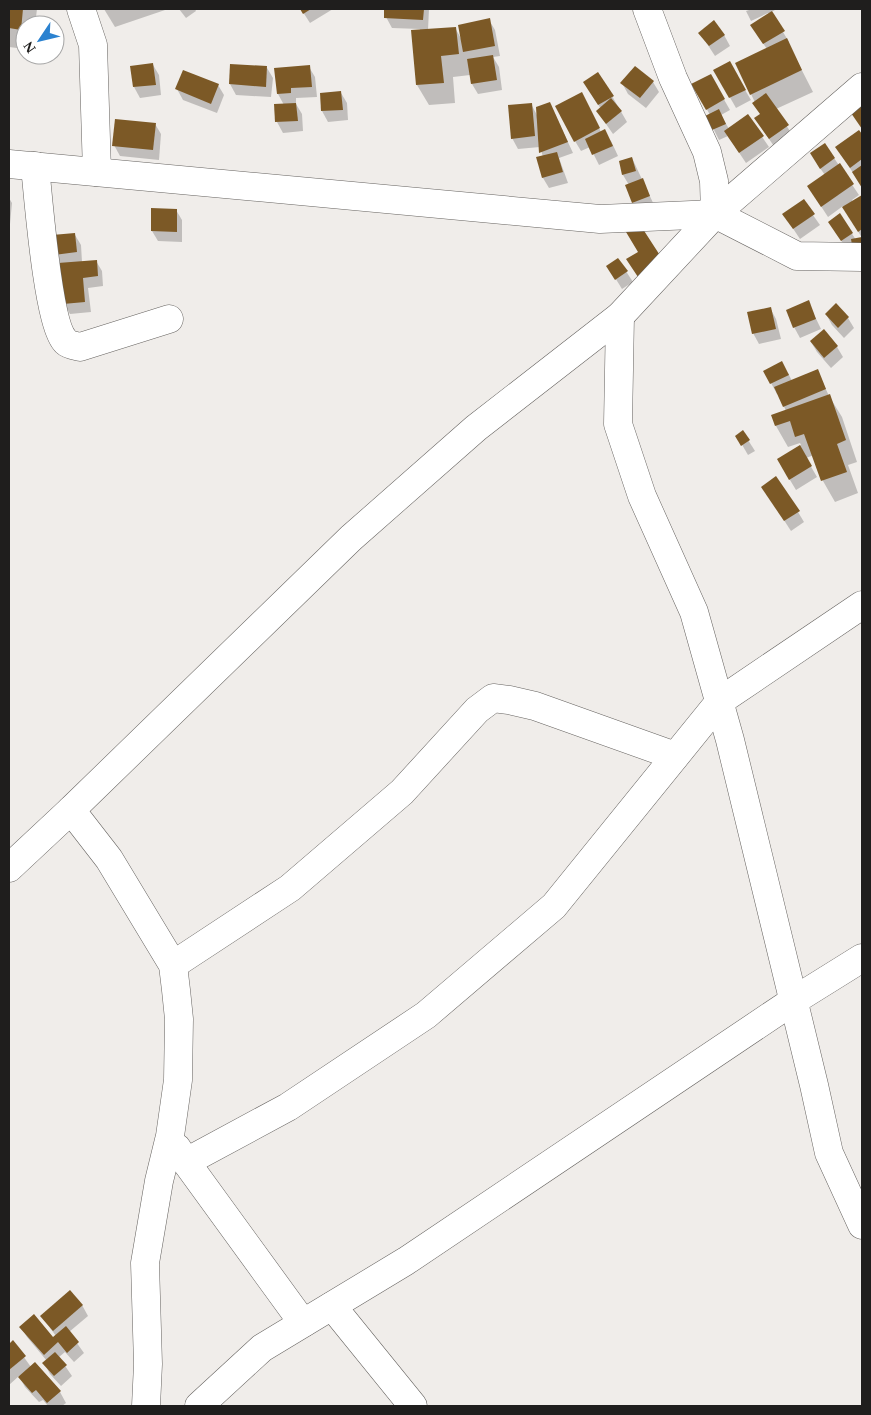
<svg xmlns="http://www.w3.org/2000/svg" width="871" height="1415" font-family="Georgia,serif">
  <rect width="100%" height="100%" fill="#f0edea"/>
  <g fill="#0003">
    <path d="M9,9h28l-2,16h-10v24l-16,-2z"/>
    <path d="M104,9h64l-53,18z"/>
    <path d="M179,9h16l1,2 -10,7z"/>
    <path d="M301,9h32l-23,14z"/>
    <path d="M386,9h43l-1,21 27,-2 7,12 27,-20 6,10 5,26 -7,1 6,10 3,23 -24,4 -6,-10 -2,-9 -17,2 2,26 -26,2 -12,-20 3,-56 -28,-1 -6,-11z"/>
    <path d="M752,9h25l-6,3 18,30 -1,1 25,49 -37,17 17,27 -17,13 -14,-20 -1,-14 -10,-21 16,-45 -9,-13 11,-22 -1,-1 -17,8 -5,-10z"/>
    <path d="M700,33l24,2 6,11 -15,10z"/>
    <path d="M729,63l22,37 -15,8 -21,-37z"/>
    <path d="M153,65l6,10 2,20 -21,3 -6,-11 -2,-20z"/>
    <path d="M232,65l35,3 6,10 -2,19 -35,-2 -6,-11z"/>
    <path d="M309,67l6,10 2,20 -21,1v6l6,10 1,17 -20,2 -6,-11 -2,-17h9l-6,-11 -2,-25z"/>
    <path d="M710,75l20,35 -9,5 8,14 19,-13 21,31 -23,16 -18,-27 -9,4 -12,-24 3,-1 -17,-31z"/>
    <path d="M653,82l6,10 -13,16 -18,-14 -6,-11z"/>
    <path d="M218,85l6,10 -7,18 -34,-13 -6,-11z"/>
    <path d="M590,92l22,4 15,26 -14,12 -16,-23 4,-2z"/>
    <path d="M341,93l6,10 1,17 -20,2 -6,-11 -1,-17z"/>
    <path d="M531,104l6,11 18,-1 18,39 -14,5 9,25 -19,5 -6,-10 -5,-20 5,-1 -3,-10 -22,2 -6,-11z"/>
    <path d="M587,104l14,28 10,9 7,15 -19,9 -9,-18 -9,4 -6,-10z"/>
    <path d="M155,124l6,10 -2,26 -39,-4 -6,-11z"/>
    <path d="M859,131l3,5v51l-25,-39z"/>
    <path d="M632,158l23,49 -16,6 -6,-11 -4,-17 -6,-10 -3,-14z"/>
    <path d="M834,158l25,37 -7,5 1,2 9,-5v41l-19,-32 -15,11 -13,-20 10,-22 -8,-11z"/>
    <path d="M9,198l3,5 -2,21h-1z"/>
    <path d="M803,201l17,24 -20,14 -10,-15z"/>
    <path d="M176,210l6,10v22l-24,-1 -6,-10z"/>
    <path d="M840,215l16,25 6,-2v23l-14,-10 -19,-29z"/>
    <path d="M75,235l6,10 1,17 14,-1 6,10 1,15 -15,2 3,24 -21,2 -6,-11 -3,-39 -6,-9z"/>
    <path d="M618,259l15,23 -11,7 -8,-13z"/>
    <path d="M808,302l13,27 -21,9 -6,-11z"/>
    <path d="M836,305l12,13 6,10 -10,10 -12,-13 -6,-11z"/>
    <path d="M770,308l6,11 5,20 -22,5 -6,-11z"/>
    <path d="M823,331l14,16 6,10 -12,11 -14,-16 -6,-10z"/>
    <path d="M817,370l12,26 13,21 15,45 -9,3 10,28 -23,9 -12,-21 -9,-26 -8,3 11,19 -21,13 -18,-30 23,-15 -1,-2 -12,4 -12,-21 -3,-10 13,-5 -8,-18 -1,1 -12,-22 23,1 4,8z"/>
    <path d="M743,432l12,19 -7,4 -11,-19z"/>
    <path d="M769,497l29,15 6,10 -13,9z"/>
    <path d="M82,1305l6,11 -19,16 15,21 -10,9 -9,-10 -6,5 13,19 -11,10 -11,-12 -6,-11 3,-2 -20,-24 -6,-10 32,11 3,-2 -14,-19z"/>
    <path d="M13,1342l18,25 3,-4 26,29 6,11 -4,3h-14l-5,-6 -4,2 -14,-15 -6,-11 -10,9v-39z"/>
  </g>
  <g fill="#7c5926">
    <path d="M9,9h14l-2,21 -12,-2z"/>
    <path d="M300,9h11l-8,5z"/>
    <path d="M384,9h40l-1,11 -39,-2z"/>
    <path d="M772,11l13,20 -22,13 -13,-19z"/>
    <path d="M490,18l5,28 -32,6 -5,-27z"/>
    <path d="M714,20l11,15 -16,11 -11,-13z"/>
    <path d="M456,27l3,27 -18,2 3,27 -28,2 -5,-55z"/>
    <path d="M787,38l15,32 -52,25 -15,-32z"/>
    <path d="M493,55l4,25 -26,4 -4,-25z"/>
    <path d="M730,61l16,29 -17,8 -16,-28z"/>
    <path d="M153,63l3,22 -23,2 -3,-21z"/>
    <path d="M230,64l37,2 -1,21 -37,-3z"/>
    <path d="M310,65l2,22 -21,1v5l-14,1 -3,-26z"/>
    <path d="M635,66l19,15 -14,17 -20,-15z"/>
    <path d="M183,70l36,14 -8,20 -36,-15z"/>
    <path d="M598,72l16,24 -16,9 -15,-23z"/>
    <path d="M711,74l14,25 -19,11 -15,-26z"/>
    <path d="M341,91l2,19 -22,1 -1,-18z"/>
    <path d="M582,92l18,36 -26,14 -19,-36z"/>
    <path d="M766,93l23,32 -20,14 -15,-21 6,-4 -8,-11z"/>
    <path d="M611,98l11,13 -16,13 -10,-13z"/>
    <path d="M550,102l18,40 -29,11 -3,-46z"/>
    <path d="M296,103l2,18 -23,1 -1,-18z"/>
    <path d="M532,103l3,33 -24,3 -3,-34z"/>
    <path d="M862,105v24l-11,-16z"/>
    <path d="M719,109l7,15 -14,6 -7,-14z"/>
    <path d="M748,114l16,22 -25,17 -15,-22z"/>
    <path d="M115,119l41,4 -3,27 -41,-4z"/>
    <path d="M605,129l8,17 -21,9 -7,-16z"/>
    <path d="M859,130l3,4v25l-12,9 -15,-21z"/>
    <path d="M825,143l10,15 -15,11 -10,-16z"/>
    <path d="M557,152l6,20 -21,6 -6,-21z"/>
    <path d="M632,157l4,14 -14,4 -3,-14z"/>
    <path d="M840,163l14,21 -33,23 -14,-21z"/>
    <path d="M862,165v23l-10,-16z"/>
    <path d="M643,178l7,18 -18,7 -7,-18z"/>
    <path d="M862,195v34l-4,3 -16,-25z"/>
    <path d="M804,199l11,15 -22,15 -11,-15z"/>
    <path d="M151,208l26,1v23l-26,-1z"/>
    <path d="M840,213l13,20 -12,8 -13,-19z"/>
    <path d="M639,223l24,37 -25,17 -12,-18 12,-7 -12,-20z"/>
    <path d="M75,233l2,19 -23,3 -2,-20z"/>
    <path d="M862,237v13l-9,1 -2,-12z"/>
    <path d="M618,258l10,13 -13,9 -9,-14z"/>
    <path d="M97,260l1,16 -15,2 2,24 -22,2 -5,-41z"/>
    <path d="M809,300l7,19 -23,9 -7,-18z"/>
    <path d="M836,303l13,14 -11,11 -13,-14z"/>
    <path d="M771,307l5,22 -24,5 -5,-22z"/>
    <path d="M824,329l14,17 -14,12 -14,-17z"/>
    <path d="M782,361l7,14 -19,9 -7,-13z"/>
    <path d="M818,369l8,20 -43,18 -9,-20z"/>
    <path d="M830,394l16,46 -9,4 10,28 -26,9 -17,-47 -9,3 -5,-16 -15,5 -4,-11z"/>
    <path d="M743,430l7,10 -9,6 -6,-10z"/>
    <path d="M800,445l12,21 -23,14 -12,-21z"/>
    <path d="M776,476l24,35 -16,10 -23,-34z"/>
    <path d="M70,1290l13,15 -30,26 -13,-15z"/>
    <path d="M34,1314l19,23 13,-11 13,16 -12,11 -9,-11 -14,13 -25,-28z"/>
    <path d="M13,1340l13,16 -17,14v-26z"/>
    <path d="M55,1352l12,13 -13,11 -12,-13z"/>
    <path d="M35,1362l26,29 -14,12 -11,-13 -4,3 -14,-16z"/>
  </g>
  <g fill="none" stroke-linecap="round" stroke-linejoin="round">
    <defs>
      <g id="minor">
        <path d="M81,9l12,36 4,127"/>
        <path d="M647,9l26,69 34,74 7,29 1,33"/>
        <path d="M9,164l591,55 115,-5 82,42 65,1"/>
        <path d="M35,166c3,29 13,160 31,176 3,3 10,4 14,5l89,-28"/>
        <path d="M620,316l-2,108 24,72 52,116 36,128 84,345 15,68 33,72"/>
        <path d="M9,868l62,-58"/>
        <path d="M173,965l117,-77 112,-96 75,-82 16,-12 16,2 26,6 140,50"/>
        <path d="M177,1148l9,14 117,161"/>
        <path d="M186,1162l102,-55 138,-92 128,-109 166,-205 142,-96"/>
        <path d="M332,1306l81,100"/>
        <path d="M146,1406l2,-42 -3,-101 14,-82 11,-45 8,-56 1,-61 -3,-29 -3,-25 -64,-106 -38,-49 280,-272 125,-110 144,-112 95,-102 147,-127"/>
        <path d="M199,1406l63,-58 144,-87 387,-260 69,-43"/>
      </g>
    </defs>
    <use href="#minor" stroke="#666360" stroke-width="29"/>
    <use href="#minor" stroke="#fff" stroke-width="28"/>
  </g>
  <rect width="871" height="1415" fill="none" stroke="#1f1e1d" stroke-width="20"/>
  <g transform="translate(40 40) rotate(235)"><circle r="24" fill="#ffffff" stroke="#a5a5a5"/>
  <path d="M0-4L9 19L0 12L-9 19Z" fill="#2b82d0"/>
  <text y="-8" font-size="14" font-weight="bold" text-anchor="middle" fill="#1f1e1d">N</text>
  </g>
</svg>
